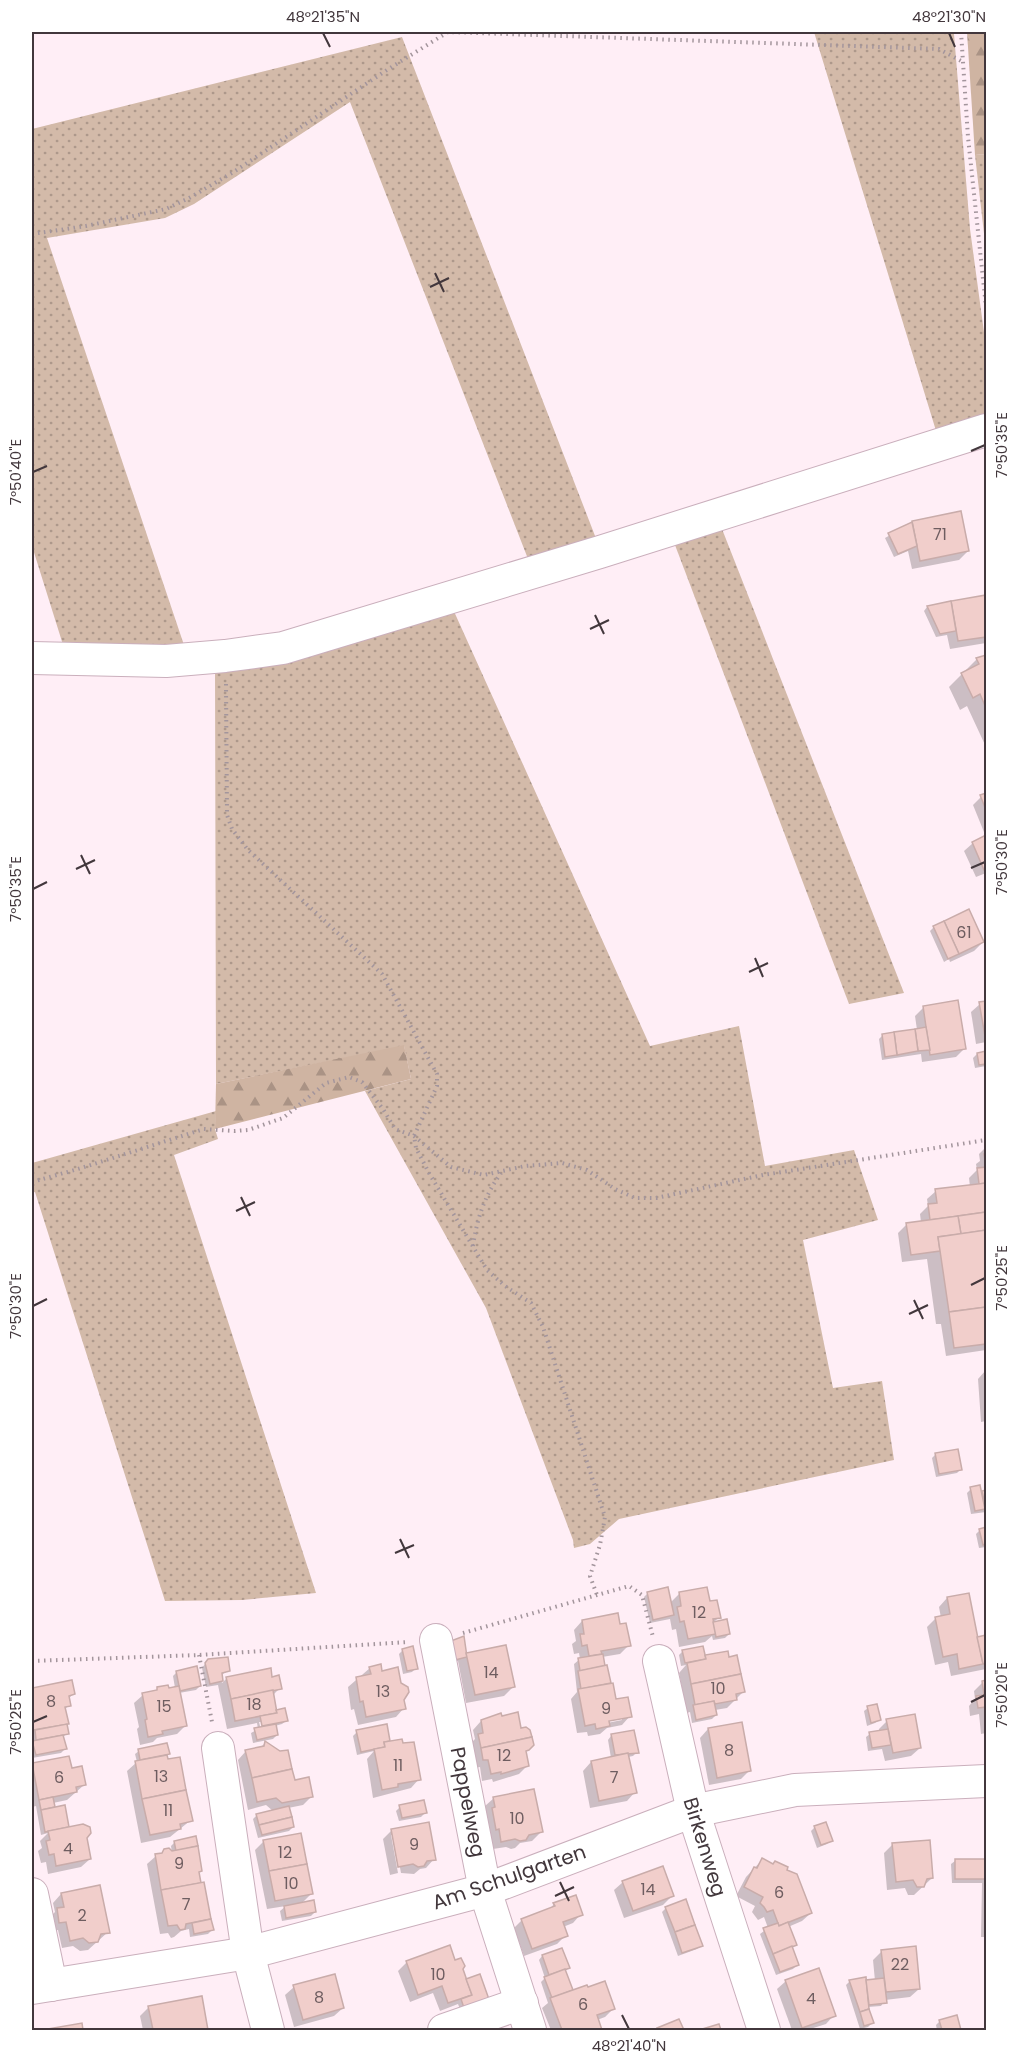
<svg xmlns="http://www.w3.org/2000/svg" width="1018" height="2062" font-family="Poppins,sans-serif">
  <defs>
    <pattern id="grass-dots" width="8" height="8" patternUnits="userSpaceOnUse" patternTransform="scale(1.5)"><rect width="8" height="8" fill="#d3baa9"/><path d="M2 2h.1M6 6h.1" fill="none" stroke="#ad988b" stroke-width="1.8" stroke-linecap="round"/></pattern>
    <pattern id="forest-firs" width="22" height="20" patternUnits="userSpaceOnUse" patternTransform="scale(1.5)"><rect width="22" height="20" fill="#cfb4a2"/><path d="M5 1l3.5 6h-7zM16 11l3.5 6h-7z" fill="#aa9385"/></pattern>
  </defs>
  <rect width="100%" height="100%" fill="#ffeef6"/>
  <g fill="url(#grass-dots)">
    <path d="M814,32h75l65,2 16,195 16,118v71l-49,16z"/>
    <path d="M402,37l195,504 -67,23 -180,-462 -156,102 -29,14 -118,20 138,410h-121l-32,-102v-417z"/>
    <path d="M986,154v97l-11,-96z"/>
    <path d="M722,529l182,464 -55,11 -174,-459z"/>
    <path d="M452,607l198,439 89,-20 26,140 89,-16 24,70 -75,20 30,148 49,-7 12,79 -275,59 -29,25 -16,4 -1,-8 -87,-232 -121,-217 46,-12 -7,-33 -188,38 -1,-418z"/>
    <path d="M216,1111l-1,18 3,10 -44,16 142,438 -74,7 -77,1 -130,-409 -3,1v-30z"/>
  </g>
  <g fill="url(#forest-firs)">
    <path d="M967,32h19v122l-11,1z"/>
    <path d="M404,1045l7,34 -196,50 1,-45z"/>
  </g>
  <g fill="#0003" fill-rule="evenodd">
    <path d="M913,522l55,29 -9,9 -47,9 -4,-18 -14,6 -9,-19z"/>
    <path d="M986,597v46l-36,6 -3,-14 -11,2 -12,-26 3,-4z"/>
    <path d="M986,657v90l-19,-41 -7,4 -11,-23 28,-28z"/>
    <path d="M986,794v79l-10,4 -12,-26 9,-8 13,-6 -13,-32 8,-8z"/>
    <path d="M934,927l49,15 -9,9 -24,11 -1,-3 -5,3 -14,-31z"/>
    <path d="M986,1003v39l-10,2 -5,-32 9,-8z"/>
    <path d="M924,1007l40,42 -8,8 -34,5 -1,-8 -39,6 -3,-21 4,-4 34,-5 -2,-14z"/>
    <path d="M986,1053v13l-11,2 -2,-10 4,-4z"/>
    <path d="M986,1147v203l-40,6 -5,-32h-5l-9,-65 -25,3 -4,-29 9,-9 14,-2 -1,-8 8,-8 -1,-7 9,-8 34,-4 -1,-9 8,-8 -1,-6 4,-3 -1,-7z"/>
    <path d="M986,1370v53v-2l-5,1 -3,-43z"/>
    <path d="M936,1454l25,15 -4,4 -21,4 -4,-19z"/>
    <path d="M971,1489l9,3 6,-1v23v-2l-15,2 -4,-21z"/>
    <path d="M986,1529v18l-7,1 -3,-14 4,-4z"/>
    <path d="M648,1593l22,10 9,-9 30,9 10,14 -6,6 16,11 -4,4 -12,2 -1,-4 -7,6 -26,5 -3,-18 -4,1 -2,-11 -20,4 -6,-26z"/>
    <path d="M968,1594l8,45 10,-2v32l-35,7 -3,-14 -13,3 -8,-38 8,-8 6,-1 -2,-11 8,-9z"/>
    <path d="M582,1621l37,5 10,19 -9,9 -18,3 13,44 15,15 -8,9 -15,3 -7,6 -12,2 -1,-4 -10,1 -6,-34 6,-7 -3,-28 6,-5 -1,-6 -5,1 -2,-10 4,-3 -2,-11zM622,1717v3l-20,4v-3z"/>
    <path d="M403,1650l13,18 -4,4 -9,2 -4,-20z"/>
    <path d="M683,1651l21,6 39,35 -16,16 -12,2 1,5 -4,4 -20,4 -2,-11 -3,1 -8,-40 7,-8 -5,1 -2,-11z"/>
    <path d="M465,1654l48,33 -9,9 -38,7 -8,-42 -15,4z"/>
    <path d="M208,1660l20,11 -7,4 1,8 5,-5h44l9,10 -8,8 4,15 10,10 -4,3 -7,2 2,9 -4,4 -20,4 -2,-10 7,-4 -1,-6 -30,6 -9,-44 -12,2 -4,-19zM259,1722h4l2,11 -3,1z"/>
    <path d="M370,1668l11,4 21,27 2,9 -8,9 -38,8 -4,-16 -3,1 -3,-23z"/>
    <path d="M177,1672l23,14 -4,4 -17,3 7,32 -9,9 -20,4 -4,4 -13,3 -3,-16 2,-2 -5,-24 9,-8 11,-2 4,-4 17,-1 -2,-12z"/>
    <path d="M71,1682l2,12 -5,5 1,6 -5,5 3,23 -5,5 3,11 -4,4 -29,5v-69z"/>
    <path d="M983,1682h3v51l-5,1 -2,-20 -9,2 -1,-10 6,-7 -1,-8z"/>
    <path d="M868,1708l11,12 -4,3 -8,3 -3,-15z"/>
    <path d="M481,1721l39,8 12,15 -7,9 2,13 -8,8 -26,8 -1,-3 -10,2 -2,-14 -5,1 -5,-24 5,-5 -2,-9z"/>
    <path d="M887,1721l33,27 -9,8 -26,5 -3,-12 -14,2 -2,-14 4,-3 9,-2v-3z"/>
    <path d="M708,1729l41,42 -8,8 -32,6 -9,-47z"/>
    <path d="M357,1732l32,10 30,37 -8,9 -38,10 -6,-39 7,-8 -17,4 -4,-19z"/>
    <path d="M611,1736l26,16 -4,4 -5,1 7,35 -8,9 -37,7 -7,-37 8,-9 20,-4 -3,-18z"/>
    <path d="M265,1743l29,39 18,14 -9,9 -15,3 5,19 -4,4 -31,7 -5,-19 4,-4 16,-4 -7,-6 -18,5 -10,-50 8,-9 14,-3z"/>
    <path d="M139,1751l29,3 -3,2 26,64 -21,17 -29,6 -14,-72 10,-9 -2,-8z"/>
    <path d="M68,1758l2,11 14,16 -17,15 -14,3 1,6 14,19 17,10 5,21 -9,8 -33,7 -2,-12 -5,1 -3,-12 4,-3 -2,-7 8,-8 -7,2 -5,-29 -4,1v-42z"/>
    <path d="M494,1798l47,34 -9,9 -12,2 -5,5 -4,1 -5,-2 -13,2 -2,-12h-3l-4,-19 3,-3 -2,-9z"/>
    <path d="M400,1807l25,6 -4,4 -22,4 -3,-10z"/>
    <path d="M815,1827l16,13 -4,4 -10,4 -6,-17z"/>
    <path d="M392,1830l42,29 -8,9 -6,1 -6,5 -13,-1 -7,-38h-3l7,38 -8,2 -7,-36z"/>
    <path d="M264,1841l47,53 -10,10 14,8 -4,4 -29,5 -2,-10 6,-5 -19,3 -12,-59z"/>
    <path d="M175,1842l26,28 -3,3 2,12 3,-1 9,46 -4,4 -18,3 -1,-8 -8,2 -7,6 -3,1 -3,-5 -8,1 -13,-70 9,-8 12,-6 4,3 -1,-7z"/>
    <path d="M893,1844l39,34 -18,17h-6l-3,-7 -18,2 -3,-37z"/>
    <path d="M762,1860l49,53 -9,8 -14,6 3,21 6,17 -4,4 -17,6 -16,-41 8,-6 -4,-11 -6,3 -6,-8 3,-6 -19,-10 10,-19z"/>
    <path d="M986,1860v77h-5l1,-54h-30l-1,-19 4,-3z"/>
    <path d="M623,1882l49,14 -9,9 -39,13 -10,-28z"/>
    <path d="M61,1894l47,38 -20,18 -8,1 -7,-5 -11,2 -4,-18 -7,1 -2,-13 6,-6 -2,-9z"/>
    <path d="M554,1904l27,10 -8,9 -10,4 3,8 -9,9 -33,12 -10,-28 8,-8 26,-9z"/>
    <path d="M666,1908l35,37 -4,4 -19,7 -16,-44z"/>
    <path d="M561,1950l7,17 -4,4 8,21 42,16 -9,9 -8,3 4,10h-50l-9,-22 6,-5 -7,-21 4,-4 -6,-18 3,-4z"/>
    <path d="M882,1951l37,38 -9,8 -25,3 -4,6 -13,1 4,16 -4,4 -8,2 -14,-44 4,-4h25l-2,-21z"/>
    <path d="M407,1962l54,7 5,13 23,23 -26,12 -5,-13 -18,7 -7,-18 -23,9 -12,-31z"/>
    <path d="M786,1981l48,34 -8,9 -19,6h-15l-15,-41z"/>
    <path d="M294,1987l49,21 -9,8 -40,11 -9,-32z"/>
    <path d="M201,1998l6,32h-64l-3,-14 9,-9z"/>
    <path d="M940,2021l19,8 -22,1 -1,-5z"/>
  </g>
  <g fill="#f1cecb" stroke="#c9acaa" stroke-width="1.5">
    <path d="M961,511l8,40 -49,10 -8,-40z"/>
    <path d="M912,522l5,24 -19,8 -10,-21z"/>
    <path d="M986,595v42l-28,4 -7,-40z"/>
    <path d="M951,601l5,30 -16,3 -13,-28z"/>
    <path d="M986,655v53l-6,-14 -7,4 -12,-25 18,-9 -3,-6z"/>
    <path d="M986,793v17l-6,-15z"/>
    <path d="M986,835v34l-2,1 -12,-28z"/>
    <path d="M969,909l15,33 -25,12 -15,-33z"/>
    <path d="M944,921l15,33 -11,5 -15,-33z"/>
    <path d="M958,1000l8,49 -36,6 -7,-49z"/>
    <path d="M986,1001v34l-1,1 -6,-34z"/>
    <path d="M926,1027l4,23 -12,1 -3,-22z"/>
    <path d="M915,1029l3,22 -21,4 -3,-23z"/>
    <path d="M894,1032l3,23 -12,2 -3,-23z"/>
    <path d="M986,1051v13l-7,1 -2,-12z"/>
    <path d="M984,1154h2v29l-7,1 -2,-16 9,-1z"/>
    <path d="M986,1183v29l-56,8 -2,-16 9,-1 -2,-14z"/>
    <path d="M986,1212v18l-25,4 -3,-18z"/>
    <path d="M958,1216l3,18 -23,3 2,14 -29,4 -5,-32z"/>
    <path d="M986,1230v77l-37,5 -11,-75z"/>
    <path d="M986,1307v37l-32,4 -5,-36z"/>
    <path d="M958,1449l4,21 -23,4 -4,-21z"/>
    <path d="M980,1485l5,24 -10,2 -5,-24z"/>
    <path d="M986,1490v20l-4,-19z"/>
    <path d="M986,1527v17l-3,1 -4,-16z"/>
    <path d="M668,1587l6,28 -21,5 -6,-28z"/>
    <path d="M707,1587l3,14 7,-1 4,18 -8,1 3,15 -28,5 -4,-18 -4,1 -3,-15 4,-1 -2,-14z"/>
    <path d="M969,1593l14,71 -24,5 -2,-15 -14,3 -8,-40 15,-3 -3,-17z"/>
    <path d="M618,1613l2,11 6,-1 5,23 -30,5 1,3 -13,2 -2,-11 -5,1 -2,-12h4l-2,-14z"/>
    <path d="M727,1619l3,15 -14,3 -3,-15z"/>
    <path d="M986,1635v28l-3,1 -6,-27z"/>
    <path d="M464,1636l3,21 -20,5 -4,-18z"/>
    <path d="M506,1645l9,42 -40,8 -9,-42z"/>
    <path d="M413,1646l5,23 -11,2 -5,-22z"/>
    <path d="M703,1646l3,13 -21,4 -3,-13z"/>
    <path d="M728,1651l1,6 8,-2 4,19 -50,10 -4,-21 19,-4 -1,-4z"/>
    <path d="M603,1654l2,12 -25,5 -2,-13z"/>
    <path d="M228,1657l2,14 -8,2 1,8 -13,3 -5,-21 3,-4z"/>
    <path d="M381,1664l1,7 16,-4 3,16 7,4 1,5 -5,8 2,9 -40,8 -3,-16 -3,1 -4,-25 15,-3 -2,-7z"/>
    <path d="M607,1665l4,18 -30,6 -3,-18z"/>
    <path d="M197,1666l4,20 -21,5 -4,-20z"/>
    <path d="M271,1668l1,9 7,-2 3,14 -51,10 -5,-22z"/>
    <path d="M741,1674l4,18 -9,2 1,6 -22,4 -1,-3 -19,4 -4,-21z"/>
    <path d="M72,1680l3,14 -6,2 2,10 -6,1 4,17 -36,6 -1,-42z"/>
    <path d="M986,1680v27l-8,1 -2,-12 8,-1 -2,-14z"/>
    <path d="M613,1683l3,16 12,-2 4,20 -23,4 1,5 -14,3 -1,-5 -10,2 -7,-37z"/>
    <path d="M168,1685l1,3 10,-2 8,40 -25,5 1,3 -15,3 -3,-17 2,-1 -5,-26 15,-3v-3z"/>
    <path d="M273,1690l4,23 -42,8 -4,-22z"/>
    <path d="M714,1701l3,14 -21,5 -3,-15z"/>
    <path d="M877,1704l4,16 -10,3 -4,-17z"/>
    <path d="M285,1708l3,13 -26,5 -2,-10 17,-3 -1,-3z"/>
    <path d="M518,1712l3,16 5,-1 4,3 2,7 -51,11 -3,-14 5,-1 -2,-13 20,-7 1,3z"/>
    <path d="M915,1714l6,34 -28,5 -7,-34z"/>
    <path d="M742,1722l9,49 -34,7 -9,-50z"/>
    <path d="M67,1724l2,10 -33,6 -1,-10z"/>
    <path d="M276,1724l2,11 -21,5 -3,-12z"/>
    <path d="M387,1724l3,17 -6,1 1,5 -24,5 -5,-22z"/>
    <path d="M888,1729l3,16 -19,3 -3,-16z"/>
    <path d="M634,1730l5,23 -24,2 -4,-21z"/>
    <path d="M63,1735l4,14 -31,6 -4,-14z"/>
    <path d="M532,1737l2,8 -5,5 -3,1 3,15 -28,8v-2l-10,2 -3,-14h-5l-2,-12z"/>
    <path d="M402,1739l1,4 11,-1 7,38 -23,4v3l-16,3 -8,-41 11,-2 -1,-5z"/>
    <path d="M265,1741l15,10 8,-1 4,19 -40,9 -7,-28 19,-4z"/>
    <path d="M167,1743l3,11 -30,6 -2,-11z"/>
    <path d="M628,1753l9,40 -38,8 -8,-40z"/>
    <path d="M167,1755l1,4 12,-2 6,33 -44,9 -7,-38z"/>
    <path d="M69,1756l3,12 10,-2 4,19 -10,2 1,5 -38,8 -7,-37z"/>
    <path d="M292,1769l3,11 14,-3 4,20 -31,6 -6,-5 -19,4 -5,-24z"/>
    <path d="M534,1789l9,43 -14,3 -3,5 -6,1 -5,-2 -14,3 -2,-13 -3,1 -4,-22 3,-1 -2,-10z"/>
    <path d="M186,1790l7,31 -13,3 1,5 -31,6 -8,-36z"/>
    <path d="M53,1797l2,10 -14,3 -2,-10z"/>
    <path d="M424,1800l3,13 -25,5 -3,-13z"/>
    <path d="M65,1805l4,22 -24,5 -4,-22z"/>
    <path d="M289,1806l3,11 -33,8 -3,-11z"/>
    <path d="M292,1817l2,10 -32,8 -3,-10z"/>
    <path d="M429,1822l7,38 -9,1 -3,5 -6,1 -5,-3 -15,3 -7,-38z"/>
    <path d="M826,1822l7,19 -12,4 -7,-19z"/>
    <path d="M83,1824l7,3 1,6 -4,5 4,21 -35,7 -2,-12 -5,1 -3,-14 4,-1 -2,-9z"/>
    <path d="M301,1833l6,31 -38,7 -6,-31z"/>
    <path d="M196,1836l2,10 -22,5 -2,-10z"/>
    <path d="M930,1840l3,38 -6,1 -3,8h-7l-4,-7 -17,2 -4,-39z"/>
    <path d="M198,1846l4,25 -3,1 2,11 -40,7 -6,-36 7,-1 2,-4 5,-1 3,3z"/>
    <path d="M762,1858l11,6 2,-3 13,6 -1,3 10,4 15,39 -33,13 -6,-16 -6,2 -3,-5 -4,-4 3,-6 -19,-10 10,-20 3,1z"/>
    <rect x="955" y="1859" width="31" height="20"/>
    <path d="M307,1864l6,30 -38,7 -6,-30z"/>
    <path d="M663,1866l11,30 -41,15 -11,-30z"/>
    <path d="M204,1882l7,37 -25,5 -1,5 -5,1 -3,-5 -9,1 -7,-36z"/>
    <path d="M100,1885l10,48 -9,1 -3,8 -9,1 -6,-5 -13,3 -4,-19 -7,1 -2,-15 7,-1 -3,-14z"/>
    <path d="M576,1895l7,20 -20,7 5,14 -36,13 -11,-30 34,-13 -2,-3z"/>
    <path d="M686,1899l9,26 -20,7 -10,-25z"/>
    <path d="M314,1900l2,12 -30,6 -2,-12z"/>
    <path d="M211,1919l3,11 -20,4 -2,-11z"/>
    <path d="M788,1922l9,23 -24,9 -10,-26 15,-5 1,3z"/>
    <path d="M695,1925l8,21 -21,7 -7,-21z"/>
    <path d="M450,1945l5,15 6,-2 4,8 -2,3 9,26 -24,8 -6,-17 -24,9 -12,-34z"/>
    <path d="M792,1946l7,19 -19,7 -7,-18z"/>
    <path d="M916,1946l4,43 -34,3 -5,-42z"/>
    <path d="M562,1948l8,20 -21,7 -7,-20z"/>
    <path d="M819,1968l17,48 -34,12 -17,-48z"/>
    <path d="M565,1969l8,21 -21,8 -8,-21z"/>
    <path d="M335,1974l9,34 -41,12 -10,-35z"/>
    <path d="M480,1974l11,31 -25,9 -5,-15 11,-4 -6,-16z"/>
    <path d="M866,1977l3,32 -9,3 -11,-32z"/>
    <path d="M884,1978l3,25 -18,2 -3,-25z"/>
    <path d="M605,1981l10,28 -18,6 5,15h-40l-12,-32 37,-13 1,2z"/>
    <path d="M202,1996l6,34h-55l-5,-24z"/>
    <path d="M869,2009l5,14 -10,3 -4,-14z"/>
    <path d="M957,2015l4,15h-19l-3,-10z"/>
    <path d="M679,2019l5,11h-26l-1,-2z"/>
    <path d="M82,2023l1,7h-41z"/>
    <path d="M719,2024l2,6h-22z"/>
  </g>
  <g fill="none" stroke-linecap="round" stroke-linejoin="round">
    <defs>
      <g id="minor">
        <path d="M32,658l134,3 59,-5 58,-8 317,-96 386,-122"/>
        <path d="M436,1640l49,250 45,140"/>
        <path d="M659,1661l34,150 71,219"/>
        <path d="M218,1748l30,205 20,77"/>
        <path d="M32,1894l19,91"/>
        <path d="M32,1988l216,-35 237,-63 208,-79 102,-21 191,-9"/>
        <path d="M444,2030l78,-27"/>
      </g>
    </defs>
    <use href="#minor" stroke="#caafbc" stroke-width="34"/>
    <g stroke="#a3959c" stroke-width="4" stroke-dasharray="1.5 4.5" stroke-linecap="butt">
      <path d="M961,32l7,105 18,170"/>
      <path d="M32,234l54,-8 80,-17 23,-11 43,-25 158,-105 58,-36 491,17 24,13"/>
      <path d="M226,684l1,131 5,14 16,21 134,124 55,100v12l-23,50 2,12 13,25 58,97 18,16 26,17 12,24 62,190 -5,28 -10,31 7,19"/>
      <path d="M32,1182l46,-13 126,-40 30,2 14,-1 35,-12 43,-35 23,-6 13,5 21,27 12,20 19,7 37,31 33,8 41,-9 37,-3 25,7 28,19 20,9h21l107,-23 223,-35"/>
      <path d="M473,1246c4,-28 12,-51 28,-73"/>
      <path d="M463,1633l166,-47 13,9 11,42"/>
      <path d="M199,1655l13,67"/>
      <path d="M32,1661l167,-6 209,-13"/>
    </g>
    <use href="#minor" stroke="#fff" stroke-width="32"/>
  </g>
  <path fill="none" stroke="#42373c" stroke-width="2" d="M323,33l7,14M949,33l6,14M435,273l9,19M430,287l19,-9M971,451l14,-6M33,472l14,-6M595,615l9,19M590,629l19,-9M81,855l9,19M971,868l14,-6M76,869l19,-9M33,889l14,-7M755,958l8,19M749,972l19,-9M241,1197l9,19M236,1211l19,-9M971,1285l14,-7M914,1300l9,19M33,1306l14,-7M909,1314l19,-9M400,1539l9,19M395,1553l19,-8M971,1702l14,-7M33,1722l14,-6M560,1882l9,19M555,1896l19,-9M622,2015l7,14"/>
  <g text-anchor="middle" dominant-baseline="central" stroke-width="4.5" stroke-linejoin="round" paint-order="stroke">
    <g font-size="16" fill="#6e5d60">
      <text x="940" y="534">71</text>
      <text x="964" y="932">61</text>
      <text x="699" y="1612">12</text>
      <text x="491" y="1672">14</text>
      <text x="718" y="1688">10</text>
      <text x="383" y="1691">13</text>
      <text x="51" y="1701">8</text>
      <text x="254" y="1704">18</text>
      <text x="164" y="1706">15</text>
      <text x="606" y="1708">9</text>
      <text x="729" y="1750">8</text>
      <text x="504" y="1755">12</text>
      <text x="398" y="1765">11</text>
      <text x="161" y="1776">13</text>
      <text x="59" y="1777">6</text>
      <text x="614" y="1777">7</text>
      <text x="168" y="1810">11</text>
      <text x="517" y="1818">10</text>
      <text x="414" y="1844">9</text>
      <text x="68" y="1848">4</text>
      <text x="285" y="1852">12</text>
      <text x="179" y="1863">9</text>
      <text x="291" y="1883">10</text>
      <text x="648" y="1889">14</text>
      <text x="779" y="1892">6</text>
      <text x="186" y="1904">7</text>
      <text x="82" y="1915">2</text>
      <text x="900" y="1964">22</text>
      <text x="438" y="1974">10</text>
      <text x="319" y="1997">8</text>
      <text x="811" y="1998">4</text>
      <text x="583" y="2004">6</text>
    </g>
    <g font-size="20" fill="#42373c" stroke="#fff">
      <text transform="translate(468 1802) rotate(79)">Pappelweg</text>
      <text transform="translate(705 1847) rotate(73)">Birkenweg</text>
      <text transform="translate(509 1877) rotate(-19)">Am Schulgarten</text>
    </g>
  </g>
  <rect width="1018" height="2062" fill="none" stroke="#ffffff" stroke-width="66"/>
  <rect x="33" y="33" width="952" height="1996" fill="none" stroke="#42373c" stroke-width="2"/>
  <g font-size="15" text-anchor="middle" fill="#42373c">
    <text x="323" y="22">48°21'35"N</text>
    <text x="949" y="22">48°21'30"N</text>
    <text transform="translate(1002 445) rotate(-90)" y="5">7°50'35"E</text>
    <text transform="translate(16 472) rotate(-90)" y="5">7°50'40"E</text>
    <text transform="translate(1002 862) rotate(-90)" y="5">7°50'30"E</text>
    <text transform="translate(16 889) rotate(-90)" y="5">7°50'35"E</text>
    <text transform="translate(1002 1278) rotate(-90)" y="5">7°50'25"E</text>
    <text transform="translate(16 1306) rotate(-90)" y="5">7°50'30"E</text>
    <text transform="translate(1002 1695) rotate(-90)" y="5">7°50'20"E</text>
    <text transform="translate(16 1722) rotate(-90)" y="5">7°50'25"E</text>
    <text x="629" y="2051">48°21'40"N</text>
  </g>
</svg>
